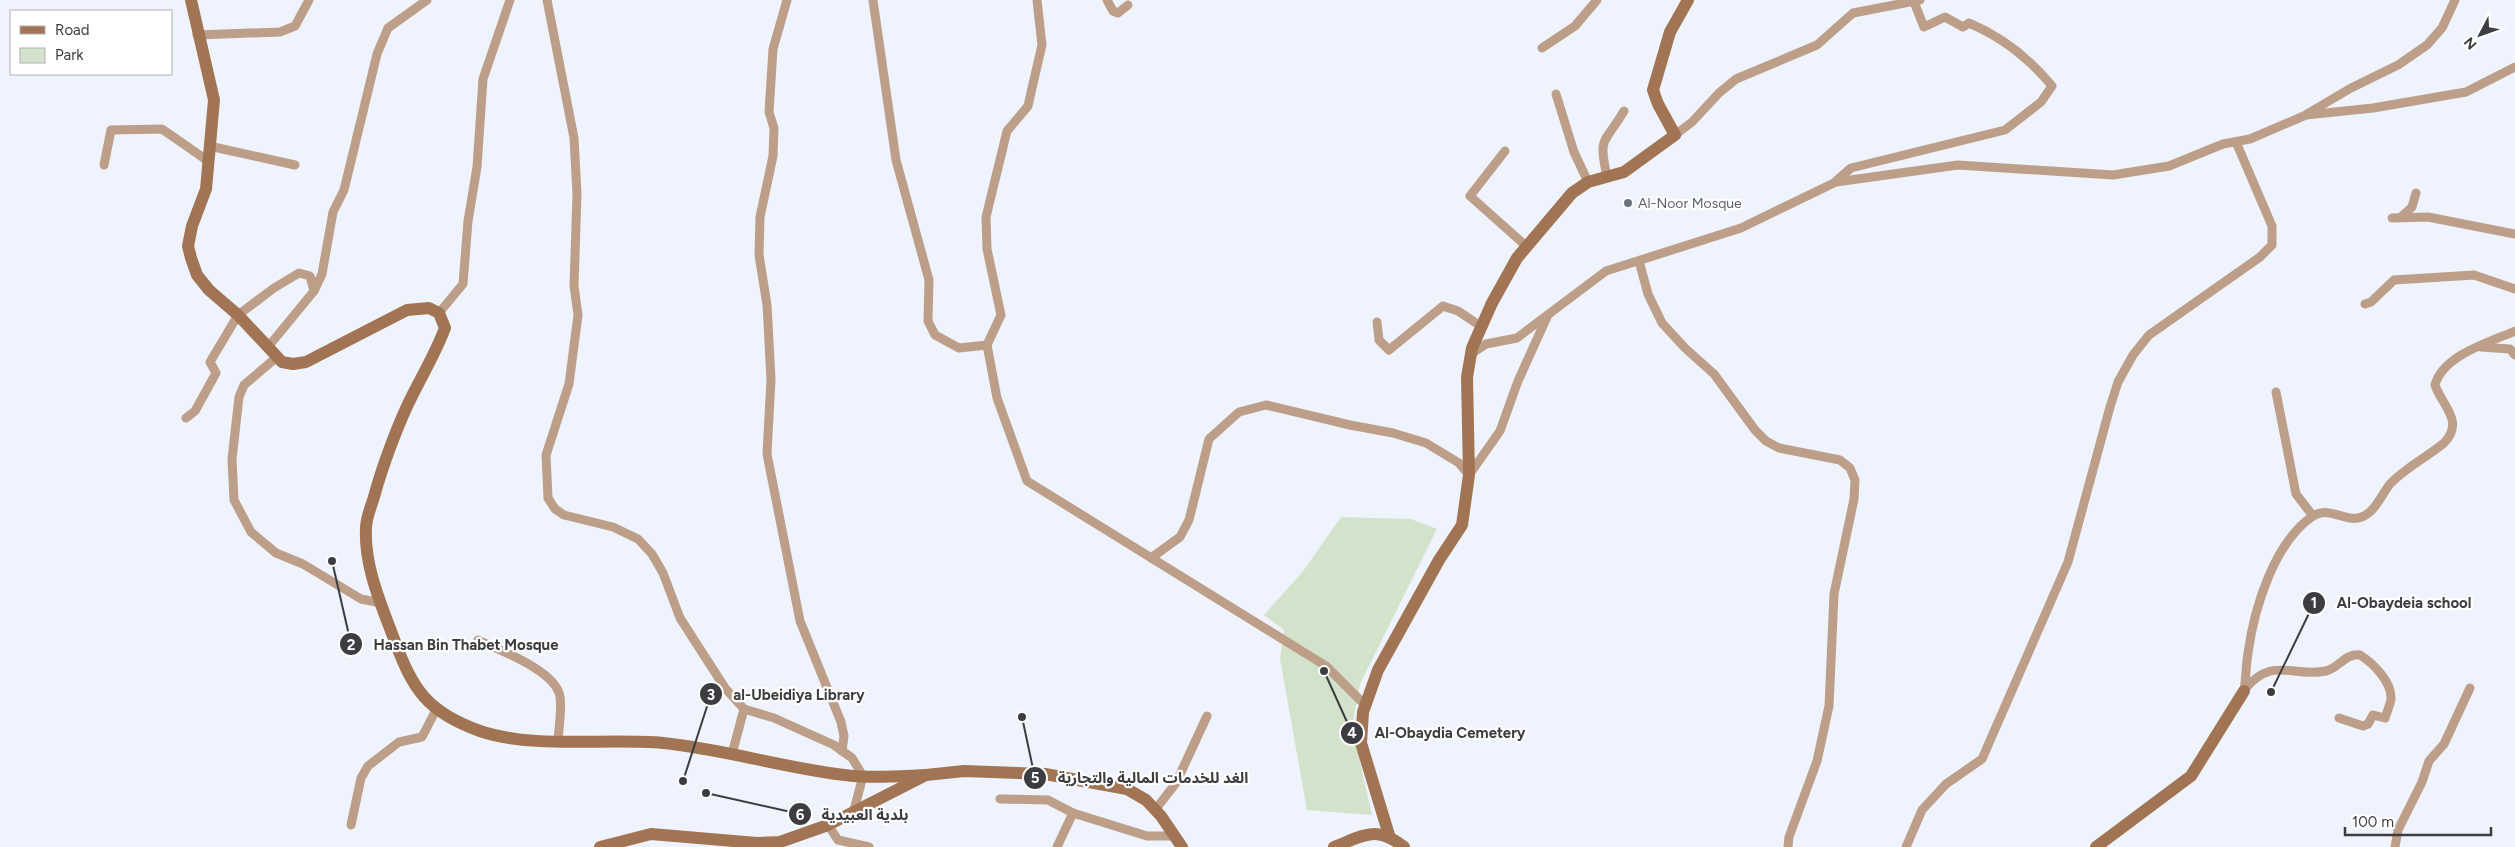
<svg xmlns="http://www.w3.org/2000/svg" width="2515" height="847" font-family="Figtree,'Noto Sans Arabic',sans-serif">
  <rect width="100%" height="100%" fill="#eff3fd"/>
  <path fill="#d3e3cb" d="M1341,517l70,2 26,10 -77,155 -8,43 20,88 -65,-5 -27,-151 4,-29 -20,-15 40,-45z"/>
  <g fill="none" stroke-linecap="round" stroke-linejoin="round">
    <g stroke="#bd9e88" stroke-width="9">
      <path d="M547,0l27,138 3,56 -3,92 4,29 -9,69 -23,71 2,43 7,11 9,6 49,12 25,12 14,15 11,19 17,45 45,70 19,21 30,9 60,27 18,13 11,18 -9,34"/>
      <path d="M787,0l-14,49 -4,63 5,16 -1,28 -13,61 -1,38 8,50 4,74 -4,75 33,167 41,101 3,14 -2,15"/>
      <path d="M873,0l23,160 33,120 -1,41 7,14 24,13 28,-3"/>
      <path d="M1037,0l5,45 -10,43 -4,18 -21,25 -21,86 1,32 14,66 -14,30 10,53 30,83 299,185 39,39"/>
      <path d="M1107,0l6,11 5,2 10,-8"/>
      <path d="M197,35l83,-3 15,-6 14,-26"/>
      <path d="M1542,48l33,-22 22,-26"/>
      <path d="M1556,94l18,58 14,30"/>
      <path d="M2307,114l44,-26 47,-23 29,-20 15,-17 13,-28"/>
      <path d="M1675,135l17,-13 27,-29 17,-14 81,-34 36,-32 67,-13"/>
      <path d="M209,146l86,19"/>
      <path d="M1505,151l-35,45 56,50"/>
      <path d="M104,165l7,-35 51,-1 46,32"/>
      <path d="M1607,177c-9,-42 -3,-32 17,-66"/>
      <path d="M1836,181l15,-13 154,-38 36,-28 11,-16c-23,-28 -50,-49 -83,-63l-6,4 -18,-10 -21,10 -10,-25"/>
      <path d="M2401,217l11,-10 4,-14"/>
      <path d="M2392,218l36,-1 87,17"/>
      <path d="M1639,261l9,33 14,29 23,25 29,26 41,56 11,11 13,7 61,12 10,8 5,12 -1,19 -20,95 -5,112 -12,55 -28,76 -1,10"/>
      <path d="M2365,304l6,-2 23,-22 80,-5 41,14"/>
      <path d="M439,313l24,-29 5,-63 9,-54 6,-88 27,-79"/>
      <path d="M1377,322l2,18 10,10 54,-44 15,5 24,16"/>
      <path d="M268,347l46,-56 8,-17 11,-62 11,-22 33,-136 11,-26 39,-28"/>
      <path d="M2481,347l29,2 5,6"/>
      <path d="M1471,354l15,-10 31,-6 89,-67 135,-43 95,-46 122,-17 155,10 56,-9 54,-22 27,-5 56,-24 67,-7 93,-16 49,-25"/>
      <path d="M277,357l-33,28 -5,12 -7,62 2,41 17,32 25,21 27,11 58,35 20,4"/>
      <path d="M2276,392l20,102 17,22"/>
      <path d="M186,418l9,-7 21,-38 -6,-11 28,-47 36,-27 25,-15 11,3 4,15"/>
      <path d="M1151,558l29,-21 9,-17 20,-81 30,-27 27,-7 84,20 43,8 33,10 33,20 10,12 31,-44 18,-50 29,-64"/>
      <path d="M478,640c21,10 79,31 82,57 2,13 -1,29 -2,43"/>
      <path d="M2244,690c29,-35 47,-12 82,-19 13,-3 19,-18 34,-16 13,8 32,27 31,44 -1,6 -4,13 -6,19l-12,-3 -5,9 -5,2 -24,-8"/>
      <path d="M2244,691c2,-13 2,-26 4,-38 6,-44 26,-111 65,-137 18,-11 35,9 51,0 12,-6 18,-22 26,-32 15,-16 37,-27 54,-41 21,-22 -2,-37 -9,-58 8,-30 55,-43 80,-54"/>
      <path d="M732,754l12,-45"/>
      <path d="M1000,799l48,1 25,13 -16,34"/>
      <path d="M1155,810l21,-27 31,-67"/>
      <path d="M1073,813l74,23h28"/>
      <path d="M351,825l10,-47 7,-12 31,-24 23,-5 14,-27"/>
      <path d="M828,825l10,15 31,7"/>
      <path d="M1906,847l16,-37 24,-26 36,-25 86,-197 42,-155 8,-25 15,-27 16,-20 111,-78 12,-12v-19l-36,-84"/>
      <path d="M2395,847l3,-17 24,-48 7,-21 15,-17 26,-56"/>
    </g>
    <g stroke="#a17454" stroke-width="12">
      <path d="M191,0l23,100 -8,89 -14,37 -4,20 3,12 6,17 12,15 29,25 44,47 11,2 13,-2 101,-52 22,-2 10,5 6,15c-9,24 -21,44 -32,66 -14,27 -31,73 -39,103 -3,10 -8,21 -8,31 -2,38 15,76 28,111 19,51 33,73 86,92 52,18 127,7 183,12 63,6 127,27 190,33 24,2 49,0 73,-1"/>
      <path d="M1389,835l-28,-92 2,-31 15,-42 61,-110 23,-35 7,-50 -2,-98 5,-29 20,-45 25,-45 55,-65 16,-11 36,-10 51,-37 -17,-31 -5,-14 17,-58 18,-32"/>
      <path d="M600,847l51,-13 106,9 23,-1 48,-17 98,-50 38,-4 81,3 82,15 19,11 15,16 21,31"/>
      <path d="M1334,847c31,-12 42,-22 70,0"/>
      <path d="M2096,847l95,-71 53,-85"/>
    </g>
  </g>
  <circle fill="#6b7280" stroke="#fff" stroke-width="2" cx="1628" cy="203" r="5"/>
  <g text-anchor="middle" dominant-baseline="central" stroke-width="4.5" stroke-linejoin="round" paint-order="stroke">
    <g font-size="14" fill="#5b616d" stroke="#fff" text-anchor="start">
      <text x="1638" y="203">Al-Noor Mosque</text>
    </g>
  </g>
  <path fill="none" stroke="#3b3d41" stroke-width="2" d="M2271 692L2314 603M332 561L351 644M683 781L711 694M1324 671L1352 733M1022 717L1035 778M706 793L800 814"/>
  <g fill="#3b3d41" stroke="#fff" stroke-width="2">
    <circle cx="2271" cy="692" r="5"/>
    <circle cx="332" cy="561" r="5"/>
    <circle cx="683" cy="781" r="5"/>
    <circle cx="1324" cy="671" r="5"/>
    <circle cx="1022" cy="717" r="5"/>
    <circle cx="706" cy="793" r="5"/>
    <circle cx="2314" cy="603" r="12"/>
    <circle cx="351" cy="644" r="12"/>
    <circle cx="711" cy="694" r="12"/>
    <circle cx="1352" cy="733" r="12"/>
    <circle cx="1035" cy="778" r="12"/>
    <circle cx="800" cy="814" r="12"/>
  </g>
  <g font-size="15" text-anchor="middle" font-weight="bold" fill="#fff">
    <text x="2314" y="608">1</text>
    <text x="351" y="650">2</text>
    <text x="711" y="700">3</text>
    <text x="1352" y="738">4</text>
    <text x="1035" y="783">5</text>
    <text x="800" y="820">6</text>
  </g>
  <g font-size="15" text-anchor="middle" font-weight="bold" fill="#3b3d41" stroke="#fff" stroke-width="4.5" stroke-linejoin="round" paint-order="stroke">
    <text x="2404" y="608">Al-Obaydeia school</text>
    <text x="466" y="650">Hassan Bin Thabet Mosque</text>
    <text x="799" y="700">al-Ubeidiya Library</text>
    <text x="1450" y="738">Al-Obaydia Cemetery</text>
    <text x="1153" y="783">الغد للخدمات المالية والتجارية</text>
    <text x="865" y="820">بلدية العبيدية</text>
  </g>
  <rect x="10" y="10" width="162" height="65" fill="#ffffff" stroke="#b1b1b3"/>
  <rect x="20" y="26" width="25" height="8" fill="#a17454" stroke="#b1b1b3"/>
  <text x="55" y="35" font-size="15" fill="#3b3d41">Road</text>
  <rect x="20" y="48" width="25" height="15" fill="#d3e3cb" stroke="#b1b1b3"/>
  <text x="55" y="60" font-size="15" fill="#3b3d41">Park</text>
  <g transform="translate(2480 35) rotate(229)" stroke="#ffffff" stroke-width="4" paint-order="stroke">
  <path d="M0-4L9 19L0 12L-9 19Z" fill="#3b3d41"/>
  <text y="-8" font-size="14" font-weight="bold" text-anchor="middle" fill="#3b3d41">N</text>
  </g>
  <path d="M2345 827v8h146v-8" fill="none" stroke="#3b3d41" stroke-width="2.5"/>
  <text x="2352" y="827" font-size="15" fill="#3b3d41" stroke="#ffffff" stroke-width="4" paint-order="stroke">100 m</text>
</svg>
